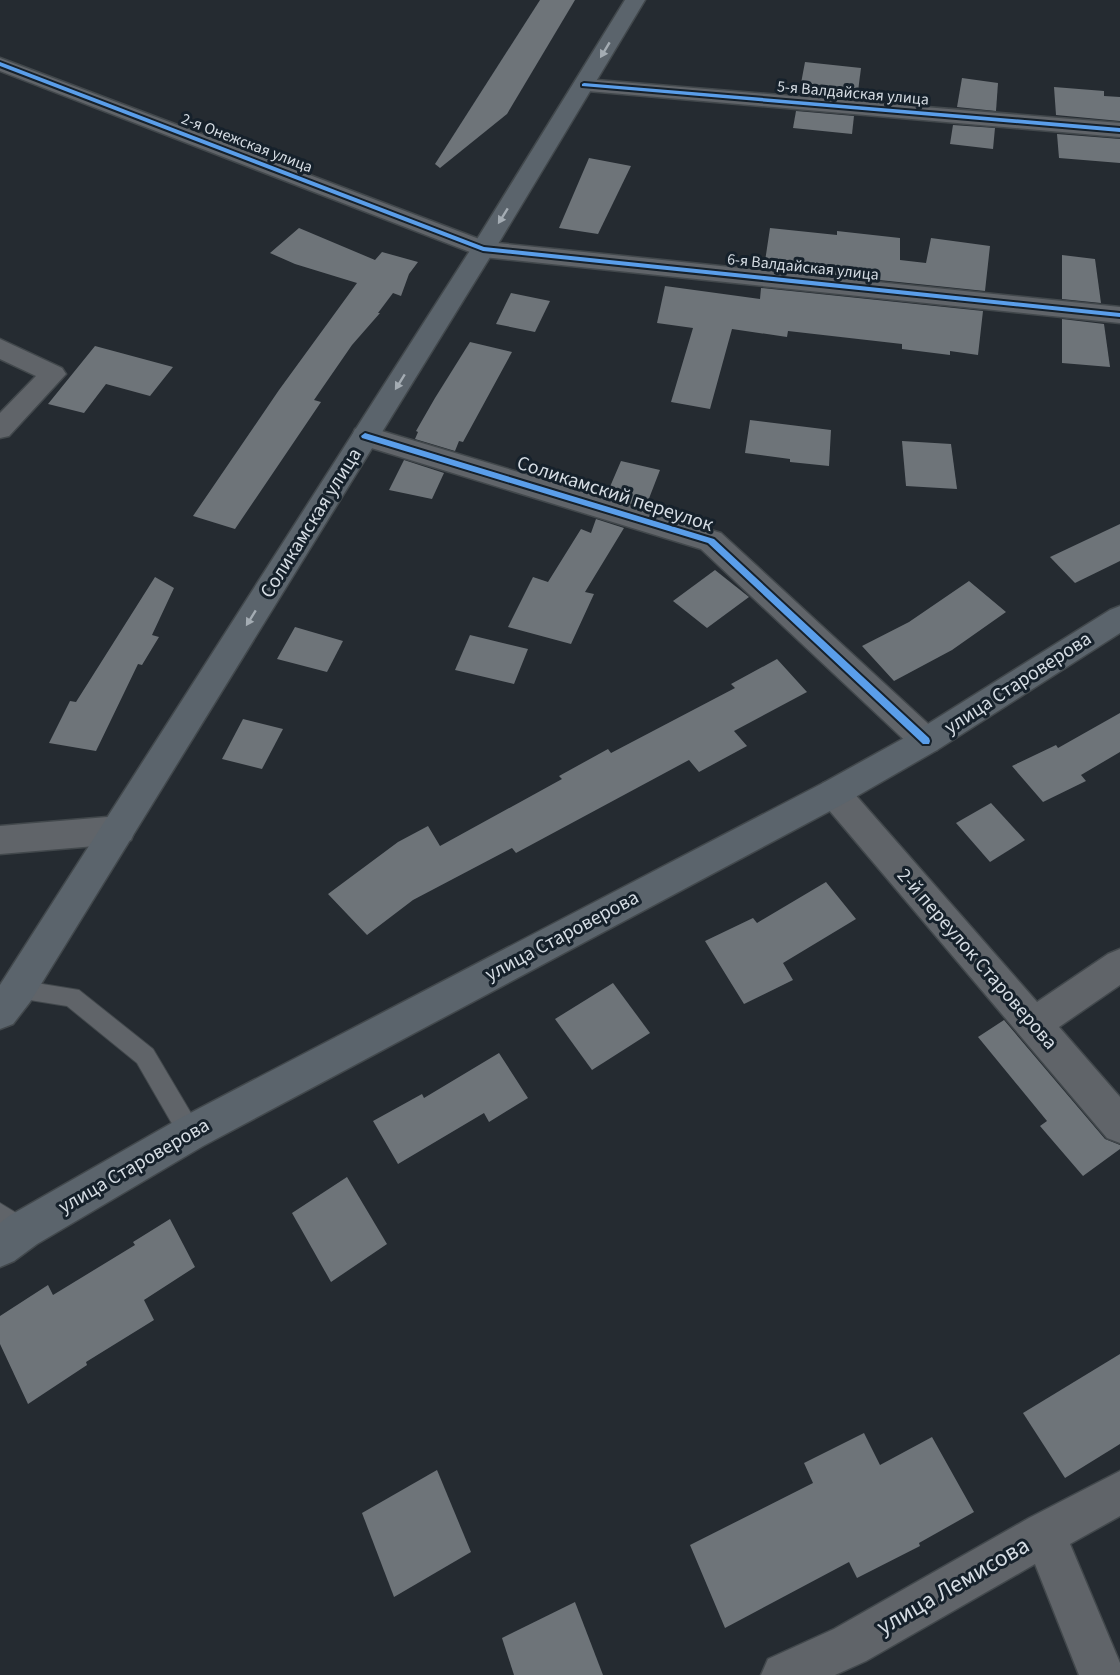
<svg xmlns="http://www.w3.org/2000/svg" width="1120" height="1675" font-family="'Source Sans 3',sans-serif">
  <rect width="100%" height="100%" fill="#252b31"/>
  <g fill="#6e7479">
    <path d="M540,0h35l-68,114 -67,54 -5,-4z"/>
    <path d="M805,62l56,6 -4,31 -58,-5z"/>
    <path d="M962,78l36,5 -2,28 -39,-4z"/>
    <path d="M1054,87l50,4v5l16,1v24l-64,-6z"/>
    <path d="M796,111l58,5 -2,18 -59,-6z"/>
    <path d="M953,125l42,3 -2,21 -43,-5z"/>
    <path d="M1057,134l63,5v24l-61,-5z"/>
    <path d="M589,158l42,8 -33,68 -39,-6z"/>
    <path d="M299,228l76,32 7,-8 36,10 -9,12 -8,22 -8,-3 -15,20h2l-28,32 -38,55 7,2 -86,127 -42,-13 86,-126 78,-107 -62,-19 -25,-11z"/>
    <path d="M770,228l67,7v-4l63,7v22l26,3 5,-25 59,8 -5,45 -221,-23z"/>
    <path d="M1062,255l33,4 6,44 -39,-4z"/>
    <path d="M665,286l95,13 1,-11 222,23 -5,44 -28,-4v4l-48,-6v-5l-114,-13 -1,6 -55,-8 -22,80 -39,-7 22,-74 -36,-5z"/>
    <path d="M511,293l39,8 -15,31 -39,-8z"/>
    <path d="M1062,319l42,5 6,43 -48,-4z"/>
    <path d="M470,342l42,10 -49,90 -4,-1 -4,10 -40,-12 3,-7 -2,-1 19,-33z"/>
    <path d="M95,346l78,21 -23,29 -44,-12 -22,29 -36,-9z"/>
    <path d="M750,420l81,10 -2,36 -39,-4v-3l-45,-6z"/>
    <path d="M902,441l49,3 6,45 -51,-3z"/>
    <path d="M404,460l40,13 -12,26 -43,-9z"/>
    <path d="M621,461l39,9 -12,31 -7,-2 -3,7 -32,-10z"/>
    <path d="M596,519l28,9 -39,64 9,2 -23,50 -63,-17 25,-50 15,5 33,-53 10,4z"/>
    <path d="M1120,524v37l-45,22 -25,-26z"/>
    <path d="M715,570l34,27 -42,31 -34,-27z"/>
    <path d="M155,577l19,11 -22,47 7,2 -17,28 -4,-1 -42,87 -47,-8 21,-42 6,1z"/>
    <path d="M969,581l37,31 -54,38 -58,31 -32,-35 47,-24z"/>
    <path d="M295,627l48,14 -16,31 -50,-13z"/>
    <path d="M470,635l58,14 -14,35 -59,-14z"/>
    <path d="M777,659l30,33 -73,39 13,15 -48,26 -10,-12 -173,93 -4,-5 -99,52 -46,35 -39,-41 70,-52 30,-16 12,20 122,-67 -3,-3 49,-27 3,4 124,-65 -4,-4z"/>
    <path d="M1120,713v39l-39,23 5,6 -43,21 -31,-36 44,-21 2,3z"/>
    <path d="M243,719l40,10 -21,40 -40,-10z"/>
    <path d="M991,803l34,37 -35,22 -34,-39z"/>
    <path d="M826,882l30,37 -73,44 10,17 -49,24 -39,-63 48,-23 4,5z"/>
    <path d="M613,983l37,50 -58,37 -37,-51z"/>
    <path d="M1004,1020l101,119 15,6v4l-37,27 -43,-50 7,-5 -69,-84z"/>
    <path d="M499,1053l29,45 -39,24 -5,-9 -86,51 -25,-43 49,-27 2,4z"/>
    <path d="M347,1177l40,67 -56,38 -39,-69z"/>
    <path d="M170,1219l25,48 -51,33 10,20 -68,42 1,3 -59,39 -28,-60v-28l48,-31 5,10 82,-50 -2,-3z"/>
    <path d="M1120,1354v90l-55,34 -42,-65z"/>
    <path d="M864,1433l16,32 52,-28 42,75 -55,31 1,3 -63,32 -8,-16 -124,66 -35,-83 123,-62 -9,-20z"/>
    <path d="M437,1470l34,82 -77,45 -32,-84z"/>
    <path d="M575,1602l28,73h-89l-12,-37z"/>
  </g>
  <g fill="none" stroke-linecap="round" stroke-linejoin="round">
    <defs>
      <g id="lane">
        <path d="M18,980l61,10 74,59 45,76 3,8 -3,8 -8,3 -8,-3 -45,-78 -70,-57 -56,-9 -3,-7 3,-7z"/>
        <path d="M0,1203l31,19 3,8 -3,8 -8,3 -23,-13z"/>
      </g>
      <g id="street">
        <path d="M0,58l487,184 633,65v16l-637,-66 -483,-186z"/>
        <path d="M584,79l536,44v14l-544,-47 -3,-5 3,-5z"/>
        <path d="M0,339l62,29 4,6 -57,62 -9,2v-25l36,-37 -36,-17z"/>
        <path d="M365,426l356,107 216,199 5,9 -5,9 -11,4 -11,-4 -214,-201 -346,-106 -3,-7 3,-7z"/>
        <path d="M834,779l11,4 192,219 71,-48 12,-5v36l-61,42 61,70v46l-13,-5 -284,-335 -5,-10 5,-10z"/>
        <path d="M119,816l12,4 4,10 -4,10 -12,4 -119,10v-28z"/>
        <path d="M1120,1471v45l-50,28 50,119v12h-41l-44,-111 -169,97 -31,14h-74l7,-16 66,-30 195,-111z"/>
      </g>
      <g id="primary">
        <path d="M625,0h20l-150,249 -465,753 -17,22 -13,5v-44l471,-736z"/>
        <path d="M1120,606v27l-183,117 -92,53 -642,343 -166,98 -23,17 -14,6v-44l9,-7 168,-96 646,-337 92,-51 195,-122z"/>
      </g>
    </defs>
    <use href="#lane" stroke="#42484c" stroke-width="2"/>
    <use href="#street" stroke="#42484c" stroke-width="3"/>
    <use href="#primary" stroke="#42484c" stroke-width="3"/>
    <use href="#lane" fill="#606469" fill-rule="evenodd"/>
    <use href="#street" fill="#606469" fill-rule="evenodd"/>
    <use href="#primary" fill="#5b646c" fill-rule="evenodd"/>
    <defs>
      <g id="cycleway">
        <path d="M0,62l484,185 636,66v4l-637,-66 -483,-185z"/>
        <path d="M584,83l536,45v4l-538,-46v-2z"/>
        <path d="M365,433l349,106 215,199 1,3 -1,3h-6l-215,-201 -346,-105 -1,-2z"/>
      </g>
    </defs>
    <use href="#cycleway" stroke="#16212b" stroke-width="4"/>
    <use href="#cycleway" fill="#5a9eea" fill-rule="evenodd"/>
  </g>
  <defs><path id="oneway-solid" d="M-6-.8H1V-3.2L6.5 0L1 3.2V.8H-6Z" transform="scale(1.5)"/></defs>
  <g fill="#a4acb3">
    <use href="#oneway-solid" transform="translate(605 50) rotate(121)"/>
    <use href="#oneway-solid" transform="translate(503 216) rotate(122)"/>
    <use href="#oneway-solid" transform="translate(400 382) rotate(122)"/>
    <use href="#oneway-solid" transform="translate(251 618) rotate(122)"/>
  </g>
  <g text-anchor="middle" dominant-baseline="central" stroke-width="6" stroke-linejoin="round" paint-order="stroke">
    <g font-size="16" fill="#d5dce3" stroke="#16212b">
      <text transform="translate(853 93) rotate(5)">5-я Валдайская улица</text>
      <text transform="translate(247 143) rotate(21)">2-я Онежская улица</text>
      <text transform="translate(803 267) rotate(6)">6-я Валдайская улица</text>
    </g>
    <g font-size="20" fill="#d5dce3" stroke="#16212b">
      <text transform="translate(615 494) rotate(18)">Соликамский переулок</text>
      <text transform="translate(311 523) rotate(-58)">Соликамская улица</text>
      <text transform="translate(1018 683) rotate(-33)">улица Староверова</text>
      <text transform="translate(562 936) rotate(-28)">улица Староверова</text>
      <text transform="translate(977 959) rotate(49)">2-й переулок Староверова</text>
      <text transform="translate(134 1166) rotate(-30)">улица Староверова</text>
    </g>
    <g font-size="24" fill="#d5dce3" stroke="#16212b">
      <text transform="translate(953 1586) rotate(-30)">улица Лемисова</text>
    </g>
  </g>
</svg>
